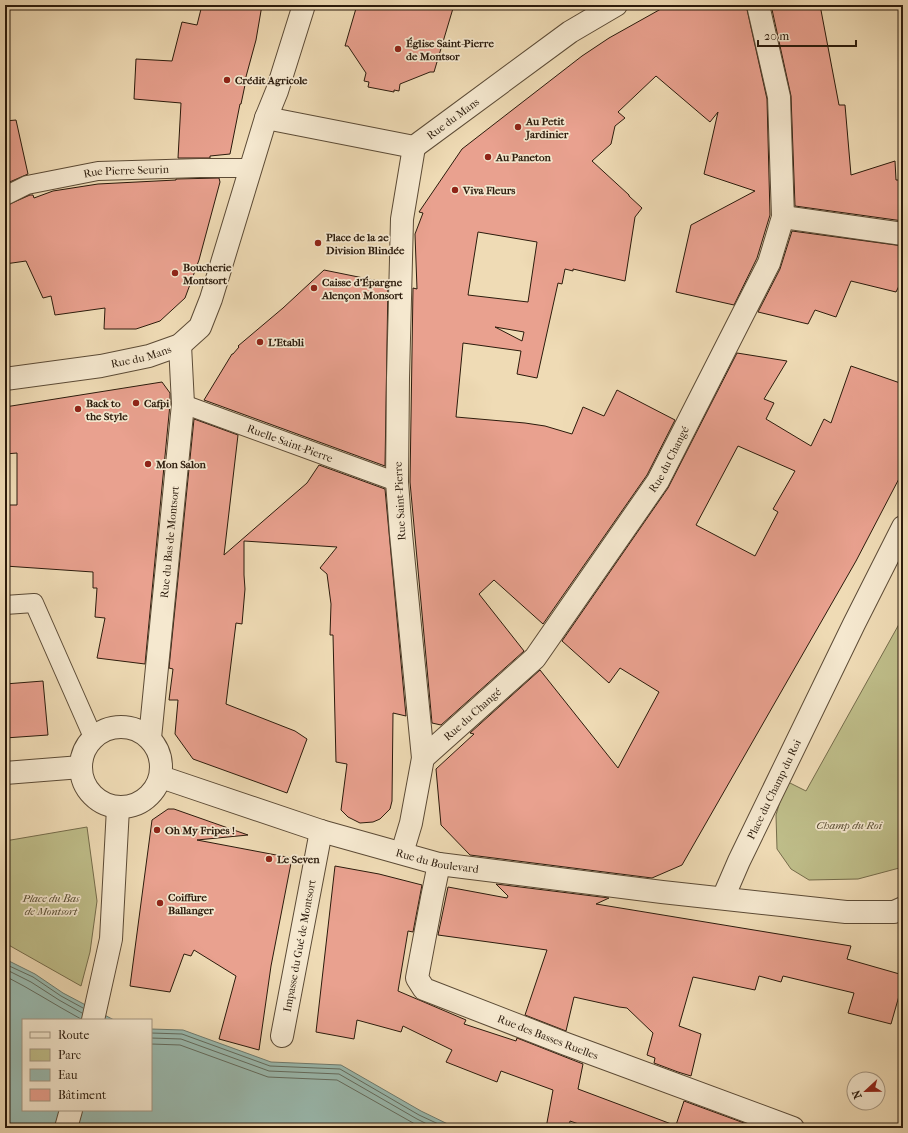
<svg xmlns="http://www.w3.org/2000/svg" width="908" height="1133" font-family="'IM FELL French Canon',serif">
  <rect width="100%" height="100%" fill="#efdbb5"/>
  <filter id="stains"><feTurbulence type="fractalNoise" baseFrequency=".005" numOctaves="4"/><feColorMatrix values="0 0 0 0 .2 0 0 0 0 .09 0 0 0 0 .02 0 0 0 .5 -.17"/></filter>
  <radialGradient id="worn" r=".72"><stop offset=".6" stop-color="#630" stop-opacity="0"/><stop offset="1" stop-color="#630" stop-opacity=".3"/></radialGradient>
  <g fill="#bfbe8a" stroke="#756c4b">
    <path d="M903,617v250l-45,12 -49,1 -18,-11 -14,-20 -1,-34 10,-34 20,10z"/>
    <path d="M87,827l10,74 -7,51 -9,34 -76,-43v-102z"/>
  </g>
  <path fill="#9abbb1" stroke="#6e7b6f" d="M5,959l30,15 28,19 51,27h-91v90h128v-81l32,1 88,32 70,3 80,46 35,17h-451z"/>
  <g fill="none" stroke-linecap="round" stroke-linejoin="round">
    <g stroke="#626b5e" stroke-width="1">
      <path d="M5,964l28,13 28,19 22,12"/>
      <path d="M5,969l26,13 28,18 23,13"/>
      <path d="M5,976c26,13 50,29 76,43"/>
      <path d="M151,1033l31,1 88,32 70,3 79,46 28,13"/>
      <path d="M151,1038l30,1 88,32 70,3 78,45 18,9"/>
      <path d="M151,1044l29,1 88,32 69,3 85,48"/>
    </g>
  </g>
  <g fill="#e9a18f" stroke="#2b1b0c" fill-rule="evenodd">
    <path d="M202,5h60l-6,35 -12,44 1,1 -4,19h-1l-10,50 -20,2v2h-32l3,-55 -47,-4 2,-40 36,2 10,-39 15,3z"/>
    <path d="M357,5h97l-20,67h-4l-30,12 -1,7 -5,-1v2l-26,-5 1,-5 -5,-1 2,-8 -18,-27h-3z"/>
    <path d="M668,5h78l21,94 3,116 -13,43 -23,47 -58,-13 15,-67 64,-34 -51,-17 14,-62 -8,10 -54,-46 -38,36 7,6 -10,8 -4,18 -19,17 37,34v1l13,12 -7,9 -10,64 -52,-12v2l-8,-2 -3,15 -4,-1 -21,95 -20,-4 4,-23 -58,-8 -7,74 69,6 20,3 27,8 11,-27 21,9 13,-26 58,30 -28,55 -104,149 -49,-44 -15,14 45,57 -83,74 -9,-2 -22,-241 3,-194 4,1 -2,-55 8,-21 -4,-1 43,-63 120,-93 27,-18zM478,232l59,10 -9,60 -60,-7zM495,327l29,5 -2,9z"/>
    <path d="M771,5h49l19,100h6l6,70 44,-14 1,19h7v41l-108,-15 -4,-110z"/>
    <path d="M16,120l12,54 -23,10v-63z"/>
    <path d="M219,178l1,4 -21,78 -14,38 -25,23 -24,8h-32l1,-21 -50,7 -4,-19 -8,2 -17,-37 -21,3v-58l25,-11h3l1,3 19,-7 45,-7 78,-4v-1z"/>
    <path d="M792,231l111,15v32l-7,14 -45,-11 -15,36 -21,-7 -7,14 -50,-12 22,-43z"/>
    <path d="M324,270l64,13 -3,183 -181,-66 28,-46h1l6,-7 -1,-1 45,-38z"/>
    <path d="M737,353l50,8 -23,38 10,4 -8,16 45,27 13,-27 7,4 20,-57 52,18v87l-47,90 -174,304 -30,13 -182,-23 -29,-30 -5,-56 38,-35 -4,-1 70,-63 78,98 41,-76 -39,-24 -11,15 -47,-42 106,-153zM738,446l57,25 -22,38 5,3 -23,44 -59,-31z"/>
    <path d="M162,382l8,11v11l-25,260 -48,-6 8,-40 -10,-1 2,-29h-4v-16l-88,-6v-61h12v-52l-12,1v-47z"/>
    <path d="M194,419l44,16 -14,120 83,-72 12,-18 66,24 21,227 -13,-3 -1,88 -2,8 -10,10 -7,3 -13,1 -12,-6 -7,-7 6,-46 -11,-2 -3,-127h-3l1,-31 -4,-30 -7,-6 17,-21 -93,-6v34l1,14 -3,35 -6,-1 -10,81 69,27 12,8 -20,54 -94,-34 -18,-25 3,-34h-9l4,-31 -4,-1z"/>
    <path d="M43,681l5,54 -43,3v-54z"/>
    <path d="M168,809h6l74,26 -51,5 95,18 -21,108 -12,84 -40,-11 17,-63 -42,-26 -3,6 -7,-2 -14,38 -40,-6 22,-166z"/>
    <path d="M335,866l44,8 43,11 -9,47 -5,-1 -10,60 68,29 -2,4 52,17 1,-3 66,26 -5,25 96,36v3h-84l-20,-7 -1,7h-23l7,-38 -52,-19 -4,11 -51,-20 6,-12 -49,-24 -2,6 -44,-12 -3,19 -38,-7z"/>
    <path d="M496,884l113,14 -13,6 255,42 -4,13 56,16v7l-12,42 -43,-11 6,-20 -71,-17 -2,6 -22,-6 -4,14 -62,-13 -14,49 22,8 -10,42 -13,-4 -24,-9 1,-5 -8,-3 6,-22 -26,-25 -8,-1 -45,-10 -8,34 -41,-16 22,-65 -109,-15 10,-48 59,11 1,-2z"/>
    <path d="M684,1101l71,26 -1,1h-79z"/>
  </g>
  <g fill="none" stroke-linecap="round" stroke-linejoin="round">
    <defs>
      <g id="service">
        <path id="s1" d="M5,196l22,-11 71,-14 102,-3h51"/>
        <path id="s2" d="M183,404l214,78"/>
        <path d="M5,605l29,-2 59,134"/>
      </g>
      <g id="minor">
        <path id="s3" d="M266,118l148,29 156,-115 46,-27"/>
        <path d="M783,217l120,17"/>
        <path id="s4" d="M5,379l96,-13 48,-10 31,-11 20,-18 11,-28 55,-181 11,-27 27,-86"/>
        <circle cx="121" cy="767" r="40"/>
        <path id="s5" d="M150,738l33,-334 -3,-59"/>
        <path id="s6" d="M423,758l112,-100 123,-177 111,-218 14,-46 -4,-120 -21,-92"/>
        <path d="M402,853l9,-30 12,-65 -22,-224 -4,-52 1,-104 4,-159 12,-72"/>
        <path id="s7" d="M439,864l-7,34 -15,80 7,11 142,55 227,84"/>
        <path id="s8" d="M723,898l16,-37 115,-237 49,-97"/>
        <path d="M93,1020l18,-81 7,-131"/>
        <path id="s9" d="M282,1036l39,-205"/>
        <path d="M66,1128l5,-18"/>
      </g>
      <g id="tertiary">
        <path d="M5,773l76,-6"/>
        <path id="s10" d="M161,777l160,54 118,33 223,28 184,20h48l9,-4"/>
      </g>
    </defs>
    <use href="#service" stroke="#5c4b36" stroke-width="20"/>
    <use href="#minor" stroke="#5c4b36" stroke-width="24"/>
    <use href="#tertiary" stroke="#5c4b36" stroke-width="24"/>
    <use href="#service" stroke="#f5e8cf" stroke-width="18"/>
    <use href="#minor" stroke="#f5e8cf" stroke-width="22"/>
    <use href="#tertiary" stroke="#f5e8cf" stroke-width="22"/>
  </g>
  <g fill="#8f2418" stroke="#f5e8cf" stroke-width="1.5">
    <circle cx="398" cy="49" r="4"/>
    <circle cx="227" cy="80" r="4"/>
    <circle cx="518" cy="127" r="4"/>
    <circle cx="488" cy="157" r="4"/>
    <circle cx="455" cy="190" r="4"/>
    <circle cx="318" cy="243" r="4"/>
    <circle cx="175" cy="273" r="4"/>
    <circle cx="314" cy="288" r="4"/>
    <circle cx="260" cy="342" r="4"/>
    <circle cx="136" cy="403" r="4"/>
    <circle cx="78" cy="409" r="4"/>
    <circle cx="148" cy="464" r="4"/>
    <circle cx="157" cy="830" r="4"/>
    <circle cx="269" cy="859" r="4"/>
    <circle cx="160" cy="903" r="4"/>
  </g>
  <g text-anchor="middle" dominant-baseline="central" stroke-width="3.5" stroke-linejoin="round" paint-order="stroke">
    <g font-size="11" font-weight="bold" fill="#2b1b0c" stroke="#f5e8cf" text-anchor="start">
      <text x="406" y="43">Église Saint-Pierre<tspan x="406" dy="13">de Montsor</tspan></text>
      <text x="235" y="80">Crédit Agricole</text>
      <text x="526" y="121">Au Petit<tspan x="526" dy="13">Jardinier</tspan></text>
      <text x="496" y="157">Au Paneton</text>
      <text x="463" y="190">Viva Fleurs</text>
      <text x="326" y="237">Place de la 2e<tspan x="326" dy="13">Division Blindée</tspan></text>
      <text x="183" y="267">Boucherie<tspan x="183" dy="13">Montsort</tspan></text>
      <text x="322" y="282">Caisse d'Épargne<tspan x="322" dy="13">Alençon Monsort</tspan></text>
      <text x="268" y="342">L'Etabli</text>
      <text x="86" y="403">Back to<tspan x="86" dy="13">the Style</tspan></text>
      <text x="144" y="403">Cafpi</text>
      <text x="156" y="464">Mon Salon</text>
      <text x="165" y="830">Oh My Fripes !</text>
      <text x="277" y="859">Le Seven</text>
      <text x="168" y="897">Coiffure<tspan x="168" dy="13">Ballanger</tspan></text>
    </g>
    <g font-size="11" fill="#2b1b0c" stroke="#f5e8cf">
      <text stroke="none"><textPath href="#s3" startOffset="199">Rue du Mans</textPath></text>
      <text stroke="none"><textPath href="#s1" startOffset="125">Rue Pierre Seurin</textPath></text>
      <text stroke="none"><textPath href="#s4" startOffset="138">Rue du Mans</textPath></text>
      <text stroke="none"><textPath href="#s2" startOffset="114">Ruelle Saint-Pierre</textPath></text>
      <text stroke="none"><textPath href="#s6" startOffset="390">Rue du Changé</textPath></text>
      <text transform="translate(400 501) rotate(-93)">Rue Saint-Pierre</text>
      <text stroke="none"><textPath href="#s5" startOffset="197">Rue du Bas de Montsort</textPath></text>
      <text stroke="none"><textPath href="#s6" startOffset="66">Rue du Changé</textPath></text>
      <text stroke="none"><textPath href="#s8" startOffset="120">Place du Champ du Roi</textPath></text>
      <text stroke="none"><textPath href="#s10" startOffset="289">Rue du Boulevard</textPath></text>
      <text stroke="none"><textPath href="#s9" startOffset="92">Impasse du Gué de Montsort</textPath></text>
      <text stroke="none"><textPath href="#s7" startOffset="262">Rue des Basses Ruelles</textPath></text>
    </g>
    <g font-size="11" font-style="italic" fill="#574c32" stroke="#f5e8cf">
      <text x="849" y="825">Champ du Roi</text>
      <text x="51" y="898">Place du Bas<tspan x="51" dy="13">de Montsort</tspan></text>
    </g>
  </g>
  <rect width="908" height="1133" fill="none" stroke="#efdbb5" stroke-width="20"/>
  <rect x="6" y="6" width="896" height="1121" fill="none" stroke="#2b1b0c" stroke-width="2"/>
  <rect x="10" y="10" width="888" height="1113" fill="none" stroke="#2b1b0c"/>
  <rect x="22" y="1019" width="130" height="92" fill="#f5e8cf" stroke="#a49681"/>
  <rect x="30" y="1032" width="20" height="6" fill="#f5e8cf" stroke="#a49681"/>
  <text x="58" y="1039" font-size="12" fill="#2b1b0c">Route</text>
  <rect x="30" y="1049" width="20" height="12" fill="#bfbe8a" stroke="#a49681"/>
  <text x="58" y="1059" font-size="12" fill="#2b1b0c">Parc</text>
  <rect x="30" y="1069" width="20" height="12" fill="#9abbb1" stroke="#a49681"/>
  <text x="58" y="1079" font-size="12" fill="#2b1b0c">Eau</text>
  <rect x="30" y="1089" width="20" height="12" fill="#e9a18f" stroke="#a49681"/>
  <text x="58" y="1099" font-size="12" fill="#2b1b0c">Bâtiment</text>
  <g transform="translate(866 1091) rotate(248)"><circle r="19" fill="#f5e8cf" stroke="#a49681"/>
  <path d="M0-3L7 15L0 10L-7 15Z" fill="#8f2418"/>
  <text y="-6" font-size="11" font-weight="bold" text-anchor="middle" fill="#2b1b0c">N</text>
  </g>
  <path d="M758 40v6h98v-6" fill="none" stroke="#2b1b0c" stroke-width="2"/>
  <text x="764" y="40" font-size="12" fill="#2b1b0c" stroke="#f5e8cf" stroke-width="3" paint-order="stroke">20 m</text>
  <rect width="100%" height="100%" filter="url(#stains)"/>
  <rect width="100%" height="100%" fill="url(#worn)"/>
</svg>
